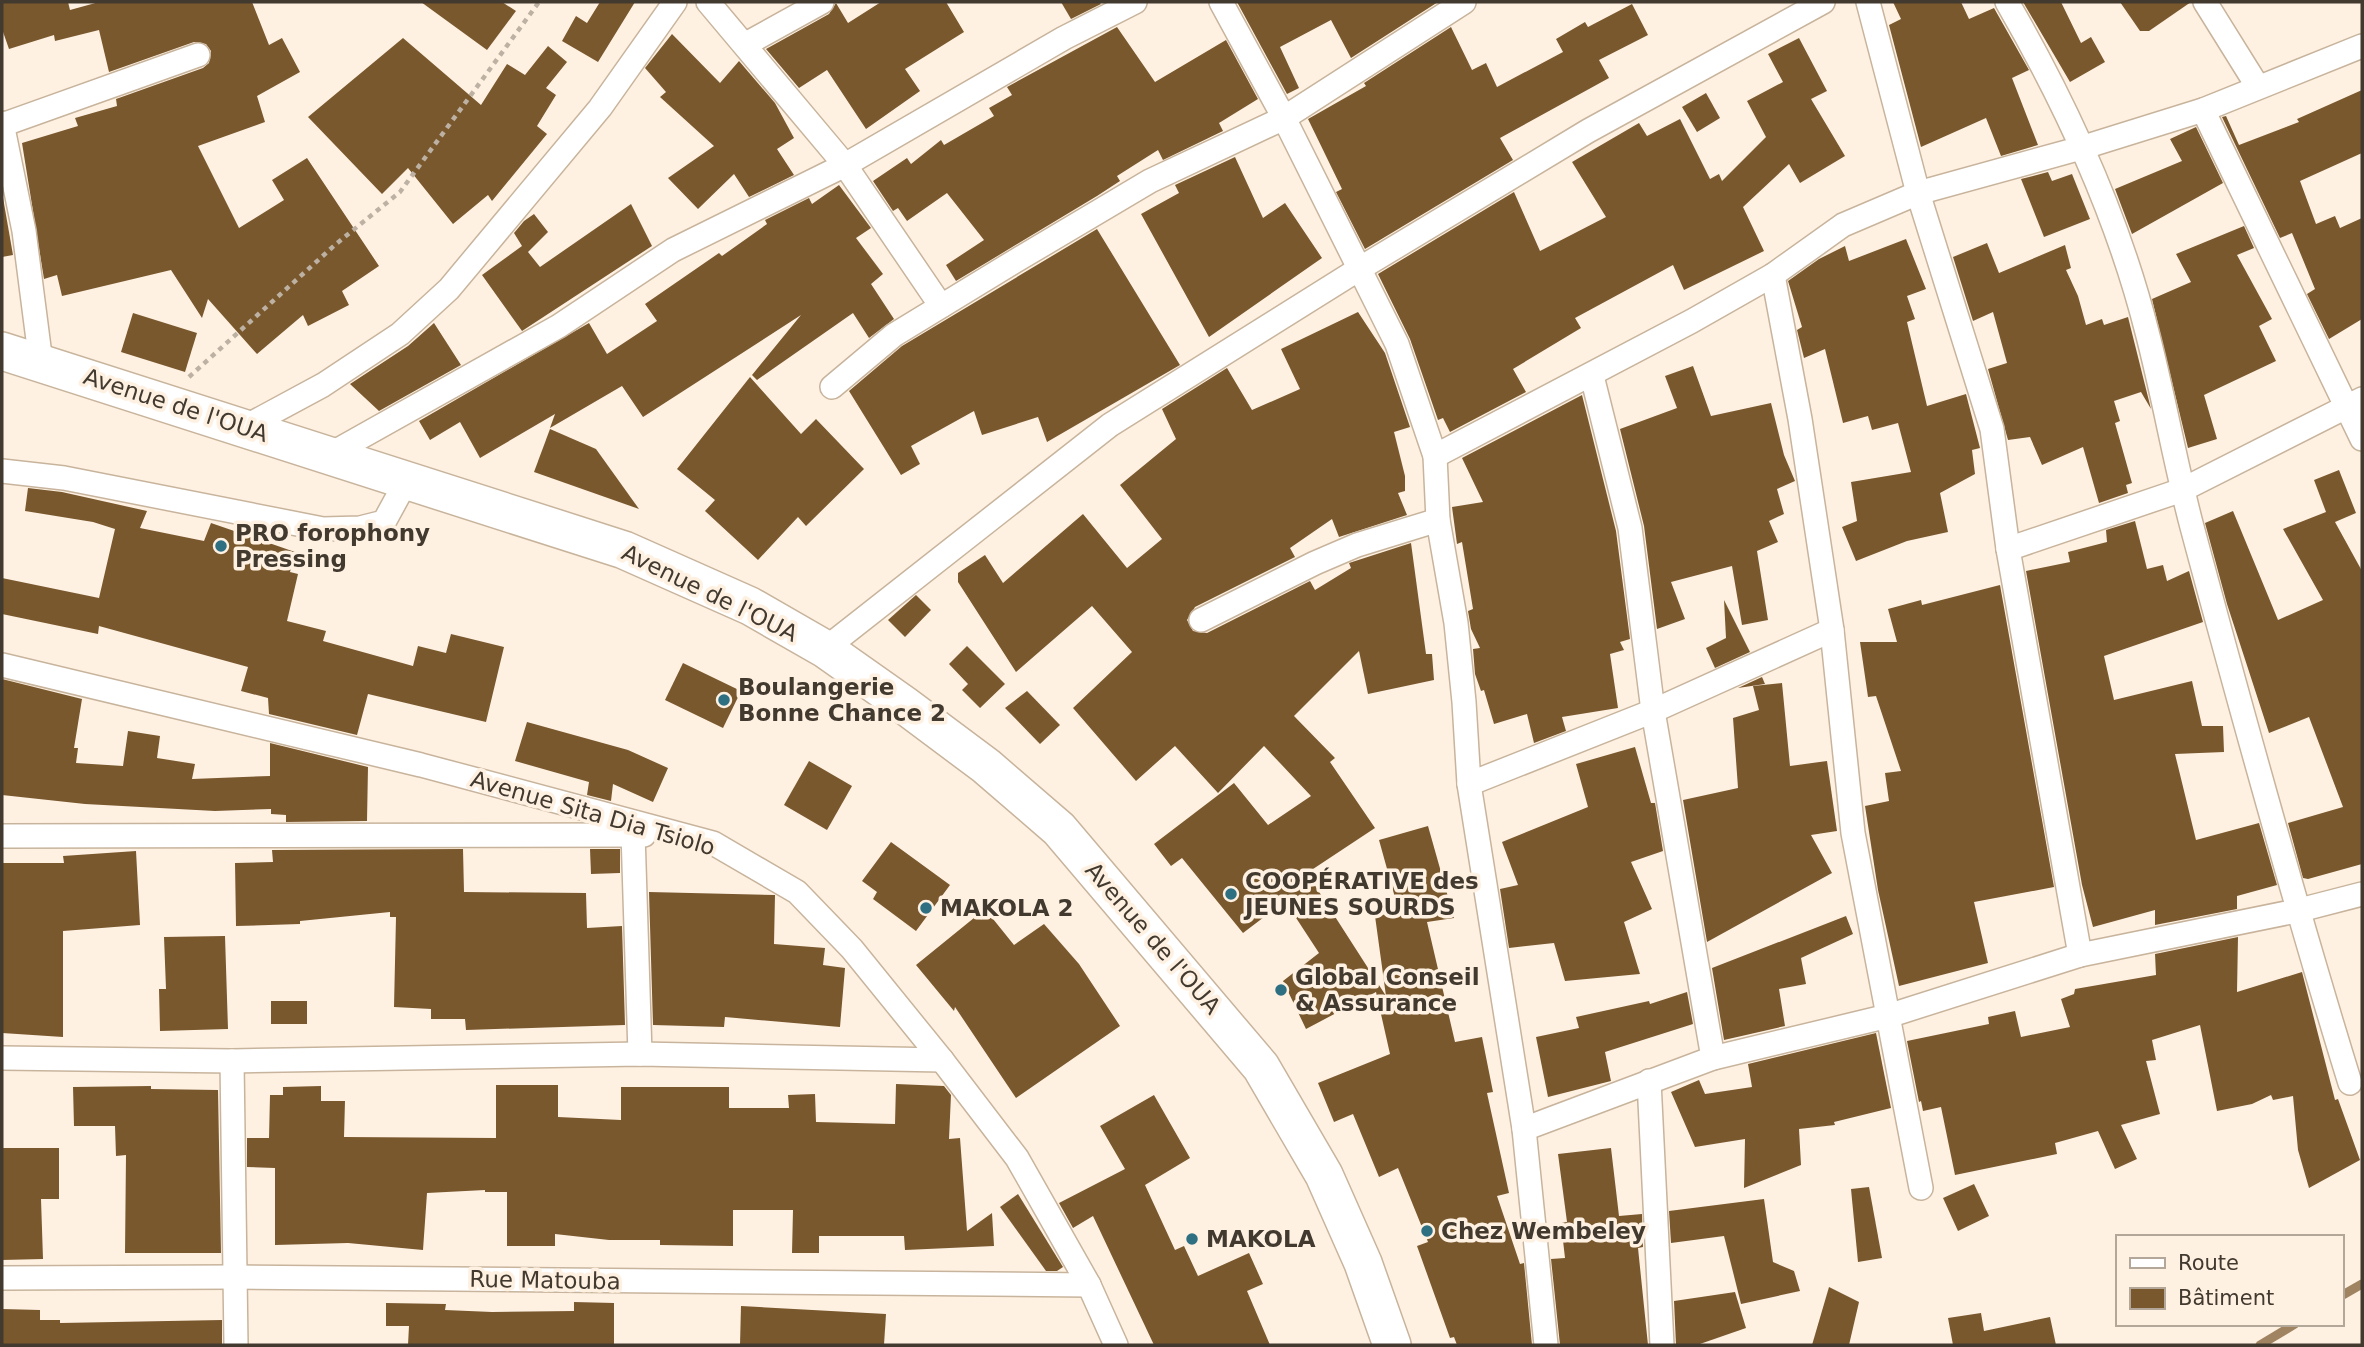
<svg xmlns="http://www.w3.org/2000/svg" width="2364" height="1347" font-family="'DejaVu Sans',sans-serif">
  <rect width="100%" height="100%" fill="#fef1e2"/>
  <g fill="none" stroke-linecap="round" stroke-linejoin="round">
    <g stroke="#a08462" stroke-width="9">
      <path d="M2341,1296l21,-12"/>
      <path d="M2260,1345l35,-21"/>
    </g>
  </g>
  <g fill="#7a582e">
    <path d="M2,2h66l2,8 29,-8h153l17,43 13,-7 18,34 -43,24 8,26 -67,24 41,82 45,-28 -12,-20 35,-22 72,108 -37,25 7,14 -41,21 -5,-11 -46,39 -49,-55 -6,19 -31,-48 -109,26 -5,-21 -13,4 -22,-136 56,-17 -3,-8 42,-12 -1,-7 87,-31 6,-5 2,-12 -5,-7 -12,-2 -85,30 -10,-42 -44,11 -1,-6 -45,14 -7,-20z"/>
    <path d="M421,2h81l14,9 -29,39z"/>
    <path d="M600,2h35l-37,60 -36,-21 14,-25 11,7z"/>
    <path d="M881,2h65l18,30 -59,37 15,22 -54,38 -39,-59 -28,18 -33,-39 63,-35 7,-11 12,20z"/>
    <path d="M1061,2h38l2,2 -30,15z"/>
    <path d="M1237,2h201l-87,56 -20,-38 -51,27 19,41 -12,6z"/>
    <path d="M1893,2h68l8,17 25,-11 35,62 -17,8 26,67 -37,11 -15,-38 -65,29 -32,-122 12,-6z"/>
    <path d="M2023,2h38l20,41 10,-6 14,25 -35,20z"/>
    <path d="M2120,2h71l-42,29h-9z"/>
    <path d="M1632,4l16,31 -49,25 10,18 -109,60 13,22 -148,89 -29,-57 6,-3 -34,-70 58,-33 -2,-3 87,-56 21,43 14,-7 11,24 66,-35 -7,-13 29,-17 3,5z"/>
    <path d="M1117,27l38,55 71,-42 32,59 -39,24 4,8 -60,29 -5,-10 -41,26 3,5 -23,15 -141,85 -10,-16 38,-25 -37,-47 -40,28 -9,-13 -5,3 -20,-30 34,-23 4,6 30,-24 3,5 50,-29 -5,-8 23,-13 -5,-8z"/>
    <path d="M672,34l48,49 19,-22 36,42 19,35 -17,11 17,26 -45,22 -15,-23 -36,35 -30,-31 46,-32 -54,-49 6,-5 -21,-24z"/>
    <path d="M403,38l78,67 26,-41 18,11 23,-29 19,16 -21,26 10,7 -19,31 10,8 -55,67 -4,-6 -35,29 -45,-56 -26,26 -74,-77z"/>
    <path d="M1799,38l28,53 -16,8 34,57 -45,27 -11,-19 -46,43 21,44 -80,39 -11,-25 -98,53 6,10 -68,41 13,23 -76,40 -7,-14 -5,2 -28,-81 -32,-65 136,-82 26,59 66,-34 -34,-55 67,-39 8,13 33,-17 30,60 9,-5 3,7 44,-44 -19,-36 36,-19 -15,-28z"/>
    <path d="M2362,90v63l-62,28 16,43 19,-8 5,12 22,-10v101l-33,20 -22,-45 8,-5 -23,-56 -12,5 -58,-121 4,-1 13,29 60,-23 -2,-3z"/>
    <path d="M1706,93l14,25 -23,14 -15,-25z"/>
    <path d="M2196,127l27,56 -91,51 -17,-45 67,-28 -12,-22z"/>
    <path d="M1235,157l28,61 22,-15 37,55 -113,79 -68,-123 38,-21 -4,-8z"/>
    <path d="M2048,172l4,9 20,-7 18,45 -46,18 -23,-58z"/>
    <path d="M839,185l32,43 -15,10 27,36 -12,10 23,35 -25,19 -16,-25 -96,67 -5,-5 49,-60 -158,102 -21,-31 -72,42 5,-14 -75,44 -20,-36 -30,18 -11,-19 170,-98 18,31 50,-33 -12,-17 74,-51 3,3 45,-32 -2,-4 44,-22 3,6z"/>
    <path d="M2,192l11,63 -11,2z"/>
    <path d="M631,204l21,42 -130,85 -40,-56 40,-29 -8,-13 10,-12 10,-7 14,18 -20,20 12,15z"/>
    <path d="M2244,226l10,22 -17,7 35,64 -13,7 17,35 -72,34 13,44 -29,9 -36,-149 39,-17 -15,-28z"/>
    <path d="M1097,229l83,136 -133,77 -9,-25 -56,18 -8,-24 -63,35 9,18 -19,11 -52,-84 53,-45z"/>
    <path d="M1906,239l20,50 -19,7 8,23 -8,3 20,84 39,-12 14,54 -8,2 3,24 -35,19 8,39 -41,9 -51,20 -14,-34 15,-6 -6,-39 60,-10 -13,-49 -26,7 -4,-14 -25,7 -18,-74 -21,9 -7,-28 5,-3 -14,-46 31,-22 26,-13 4,15z"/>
    <path d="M1987,243l12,30 66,-28 6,23 -5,2 12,26 8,29 16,-6 2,6 24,-8 23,92 -10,-17 -27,9 6,20 -5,2 17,60 -6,2 2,8 -29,10 -16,-56 -41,18 -12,-28 -22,3 -20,-71 19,-6 -14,-51 -20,9 -20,-64z"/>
    <path d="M1358,312l27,41 25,74 -16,5 11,44v15l-7,2 9,22 -68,22 -7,-18 -42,29 5,9 -100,50 -8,13 6,11 14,2 103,-52 5,9 36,-22 -2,-5 62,-20 15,111h6l2,26 -66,14 -9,-43 -65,65 41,42 -5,4 45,66 -68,45 79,123 -11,-80 24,-4 -20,-72 49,-14 26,92 -27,4 28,120 27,-5 11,55 -6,1 22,100 -12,3 23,68 4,-1 8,82h-75l-3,-8 -4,1 -33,-92 11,-4 -30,-74 -19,9 -26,-63 -19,8 -16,-39 72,-29 -14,-62 -70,37 -23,-48 36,-28 -34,-52 -42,32 -61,-75 -11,8 -17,-22 80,-61 34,42 43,-29 -47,-50 -46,47 -43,-47 -39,35 -63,-73 59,-56 -40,-46 -76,66 -58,-90v-9l27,-18 18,28 80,-69 44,54 35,-29 -42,-54 56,-46 -14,-30 65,-41 25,42 48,-21 -19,-40z"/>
    <path d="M133,313l64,20 -12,39 -64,-20z"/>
    <path d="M434,323l27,42 -82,46 -29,-27 58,-38z"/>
    <path d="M1693,366l18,50 60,-13 13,52 11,26 -18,8 7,25 -15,7 9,21 -21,9 11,69 -26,5 -10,-59 -61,16 14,37 -28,10 -13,-103 -24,-97 57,-21 -12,-32z"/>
    <path d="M750,377l51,57 15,-15 48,50 -58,57 -8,-9 -40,43 -53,-49 10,-11 -38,-31z"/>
    <path d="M1582,395l34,136 14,108 -10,3 4,8 -14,4 8,54 -56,9 4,14 -32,12 -7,-29 -33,10 -10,-34 -3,1 -6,-17 -2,-25 7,-1 -9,-19 -3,-18 5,-2 -11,-67 -5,2 -5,-37 31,-5 -21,-44z"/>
    <path d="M550,429l46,20 43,60 -105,-37z"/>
    <path d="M2339,470l17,43 -21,9 27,49v293l-54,15 -5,-1 -15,-55 55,-16 -34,-90 -40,16 -42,-129 -22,-81 28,-12 45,109 45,-20 -40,-71 43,-17 -12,-32z"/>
    <path d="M28,488l34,4 85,19 -7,17 64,13 7,-18 84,29 -5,20 8,2 -11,47 39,10 -3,10 90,25 5,-20 28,7 5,-19 53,13 -18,75 -118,-28 -11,41 -88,-21 -1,-16 -27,-7 7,-24 -149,-41 -1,8 -96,-20v-36l97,20 16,-69 -22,-7 -68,-11z"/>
    <path d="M2135,521l12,48 16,-4 4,16 22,-10 14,51 -99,34 10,44 78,-19 10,45h21l1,26 -49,2 21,86 63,-17 18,62 -40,11v13l-82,16v-15l-62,17 -11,-42 -56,-314 44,-9 -2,-10 39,-10 -1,-12z"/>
    <path d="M2000,585l54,302 -80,15 14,61 -89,23 -21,-96 -13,-84 24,-5 -4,-28 16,-2 -25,-75 -8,1 -8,-55h37l-9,-33 33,-9 1,5z"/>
    <path d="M916,595l15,15 -26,27 -17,-17z"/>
    <path d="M1724,600l26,52 -35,16 -9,-20 20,-10z"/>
    <path d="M967,646l38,38 -25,24 -18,-18 6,-6 -19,-20z"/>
    <path d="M683,663l58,28 -18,37 -58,-28z"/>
    <path d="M1762,677l3,7 -27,4z"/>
    <path d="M2,679l80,20 -8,49h4l-2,15 47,3 5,-35 32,5 -3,22 38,6 -3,15 78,-3v-33l98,24 -1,54 -81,1v-7l-15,-1v-5l-56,2 -130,-7 -83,-9z"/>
    <path d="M1782,683l8,83 37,-5 10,70 -26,4 21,38 -125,69 -24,-142 55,-12 -5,-70 26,-8 -6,-24z"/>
    <path d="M1027,691l33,34 -20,19 -35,-36z"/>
    <path d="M527,722l101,28 40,18 -15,34 -40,-18 -2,17 -24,-6 2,-13 -74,-21z"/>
    <path d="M1635,747l16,56h4l8,48 -32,11 21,47 -28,13 16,52 -75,7 -11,-38 -45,5 -9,-59 18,-4 -16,-43 86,-35 -12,-43z"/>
    <path d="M809,761l43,25 -25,44 -43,-25z"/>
    <path d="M891,842l59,43 -34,46 -43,-32 4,-7 -15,-11z"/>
    <path d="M463,849l1,43 122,1 1,35 35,-2 3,99 -159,5 -1,-11h-34v-10l-37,-2 2,-90h-6v-5l-90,9v3l-64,2 -1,-63 38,-1 -1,-12z"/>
    <path d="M590,849h30v24l-29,1z"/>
    <path d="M136,851l4,74 -77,6v106l-61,-4v-170h62l-1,-7z"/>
    <path d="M649,892l126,3 -1,49 51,4 -2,17 22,3 -5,59 -115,-10 -1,10 -71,-2z"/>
    <path d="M985,909l29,36 30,-21 35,40 41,62 -104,72 -61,-91 -1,4 -38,-46z"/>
    <path d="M1846,916l7,18 -52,24 5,26 -27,5 6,37 -61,14 -12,-72z"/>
    <path d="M225,936l3,93 -68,2 -1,-42h7l-2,-52z"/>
    <path d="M2238,937l-1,55 65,-20 33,128 3,-1 22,61 -51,28 -11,-38 -5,-54 -20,4 -2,-5 -19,9 -35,7 -17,-86 -48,15 4,20 -10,1 14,53 -39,11 16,34 -22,10 -17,-38 -43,12 2,11 -102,21 -14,-68 -18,4 -2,-10 -2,1 -12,-61 82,-17 -1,-7 27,-6 6,26 49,-10 -9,-28 13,-5 1,-5 81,-14 -1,-21z"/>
    <path d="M1687,992l6,32 -88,28 6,29 -63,16 -12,-60 43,-9 -3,-11 73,-16 1,3z"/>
    <rect x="271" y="1001" width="36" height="23"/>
    <path d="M1876,1033l15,75 -57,14 1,3 -36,4 2,36 -57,23 1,-49 -50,8 -24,-55 28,-12 6,14 47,-7 -4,-23z"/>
    <path d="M896,1084l48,2 7,9 -2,44 11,-1 7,93 25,-18 2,33 -89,4 -1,-14h-85v17h-27l1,-43h-60v36l-73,-1v-5h-51l-54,-6v12h-48v-54h-22v-2l-58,3 -4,57 -75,-7 -73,2v-77l-28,-1v-29h22l1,-43h13v-8l38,-1v15h24l-1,36 152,1v-53h62v32l63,3v-33h108v21h60l-1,-13 27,-1 1,28 79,2z"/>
    <path d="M151,1086v3l67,1 3,163h-96l1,-98 -10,1 -1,-30h-41l-1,-39z"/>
    <path d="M1154,1095l36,63 -45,27 30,65 9,-4 14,30 51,-23 14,31 -16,7 23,54h-116l-61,-129 -20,12 -14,-25 66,-34 -25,-43z"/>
    <path d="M2,1148h57v51h-18l2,60 -41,1z"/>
    <path d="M1611,1148l8,68 23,-2 1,33 -5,1 10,97h-88l-9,-86 14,-1 -4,-35 6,-1 -9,-68z"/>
    <path d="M1974,1184l15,32 -31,15 -15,-33z"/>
    <path d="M1869,1187l13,71 -24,4 -7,-73z"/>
    <path d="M1018,1194l45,73 -6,4h-11l-46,-64z"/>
    <path d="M1764,1199l9,63 21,9 6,20 -59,13 -17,-68 -53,7 -2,-32z"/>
    <path d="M1829,1287l30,15 -10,43h-37z"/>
    <path d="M1735,1292l11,36 -49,17h-21l-2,-44z"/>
    <path d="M574,1302l40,1v42h-206l1,-19h-23v-23l60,1 -1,6 47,2 82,-1z"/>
    <path d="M741,1306l145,8 -2,31h-144z"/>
    <path d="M2,1309l38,1v10h20v3l162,-3v25h-220z"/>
    <path d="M1981,1313l3,18 66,-14 6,28h-103l-5,-27z"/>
  </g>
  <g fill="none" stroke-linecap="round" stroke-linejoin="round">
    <defs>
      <g id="minor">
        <path d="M708,2l137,163 96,141"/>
        <path d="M1221,2l63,116 113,226 38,112 3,64 18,103 8,79 5,82 55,345 22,216"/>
        <path d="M1868,2l50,191 74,236 16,120 72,406"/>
        <path d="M2007,2c59,102 111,215 140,330 17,65 28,131 45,195 50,186 101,372 158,556"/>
        <path d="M2205,2l53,85"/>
        <path d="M746,44l76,-42"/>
        <path d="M2203,110l159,329"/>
        <path d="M2,123l22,108 17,132"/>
        <path d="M2,125l196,-70"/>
        <path d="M1773,275l27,144 32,211 21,203 68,355"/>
        <path d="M1592,376l38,152 23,183 60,347"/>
        <path d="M832,387l62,-52 123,-75 133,-79 134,-63 180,-116"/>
        <path d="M245,427l78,-42 77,-51 49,-45 151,-181 75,-106"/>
        <path d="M329,455l230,-129 114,-76 172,-85 219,-127 71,-36"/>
        <path d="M1435,456l257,-135 81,-46 70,-50 75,-32 163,-45 122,-38 159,-64"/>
        <path d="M2,471l62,7 259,51 37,-1 24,-6 24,-44"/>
        <path d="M2008,549l174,-59 180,-91"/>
        <path d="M1201,620l114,-57 42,-18 81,-25"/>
        <path d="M825,649l285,-224 249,-156 229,-138 235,-129"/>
        <path d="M2,665l419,100 292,78 84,49 55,57 90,111 75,98 72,127 27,60"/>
        <path d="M1469,784l184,-73 179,-81"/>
        <path d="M633,833l7,221"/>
        <path d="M2,836l642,-1"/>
        <path d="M2,1058l230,3 408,-7 302,6"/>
        <path d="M232,1061l4,284"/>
        <path d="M1649,1081l13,264"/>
        <path d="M1524,1129l189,-71 175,-42 192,-61 216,-44 66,-17"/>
        <path d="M2,1278l233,-1 854,8"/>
      </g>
      <path id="primary" d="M2,351l622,199 126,56 75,43 78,55 83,62 73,63 202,238 63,108 39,88 29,82"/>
    </defs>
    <use href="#minor" stroke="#c8b49c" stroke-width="26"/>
    <use href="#primary" stroke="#c8b49c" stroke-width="40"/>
    <path stroke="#bcb1a3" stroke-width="4.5" stroke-dasharray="5 5" stroke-linecap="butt" d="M189,377l147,-133 64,-52 139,-190"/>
    <use href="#minor" stroke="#fff" stroke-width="23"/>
    <use href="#primary" stroke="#fff" stroke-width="37"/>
  </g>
  <g fill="#2e6f82" stroke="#fef1e2" stroke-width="2.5">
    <circle cx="221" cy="546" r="7"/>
    <circle cx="724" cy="700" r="7"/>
    <circle cx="1231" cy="894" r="7"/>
    <circle cx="926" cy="908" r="7"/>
    <circle cx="1281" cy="990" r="7"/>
    <circle cx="1427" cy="1231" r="7"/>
    <circle cx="1192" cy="1239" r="7"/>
  </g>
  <g text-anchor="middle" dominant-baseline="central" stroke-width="7" stroke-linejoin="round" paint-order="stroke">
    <g font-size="23" fill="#42392f" stroke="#fef1e2">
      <text transform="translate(176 405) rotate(18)">Avenue de l'OUA</text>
      <text transform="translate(710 593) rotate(26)">Avenue de l'OUA</text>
      <text transform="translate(593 813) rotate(16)">Avenue Sita Dia Tsiolo</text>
      <text transform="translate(1153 938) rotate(49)">Avenue de l'OUA</text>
      <text transform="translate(545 1280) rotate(1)">Rue Matouba</text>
    </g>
    <g font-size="23" font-weight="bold" fill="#42392f" stroke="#fef1e2" text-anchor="start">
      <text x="235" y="533">PRO forophony<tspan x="235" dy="26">Pressing</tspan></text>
      <text x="738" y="687">Boulangerie<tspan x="738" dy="26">Bonne Chance 2</tspan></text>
      <text x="1245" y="881">COOPÉRATIVE des<tspan x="1245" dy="26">JEUNES SOURDS</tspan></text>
      <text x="940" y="908">MAKOLA 2</text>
      <text x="1295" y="977">Global Conseil<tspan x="1295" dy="26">&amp; Assurance</tspan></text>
      <text x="1441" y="1231">Chez Wembeley</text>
      <text x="1206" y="1239">MAKOLA</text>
    </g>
  </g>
  <rect width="2364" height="1347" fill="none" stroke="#42392f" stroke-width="7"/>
  <rect x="2116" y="1235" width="228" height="91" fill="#fef1e2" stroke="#b3a79a" stroke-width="2"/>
  <rect x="2130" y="1258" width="35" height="10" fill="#ffffff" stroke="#b3a79a" stroke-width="2"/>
  <text x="2178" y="1270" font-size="21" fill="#42392f">Route</text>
  <rect x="2130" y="1288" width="35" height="21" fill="#7a582e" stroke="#b3a79a" stroke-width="2"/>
  <text x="2178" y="1305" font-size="21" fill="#42392f">Bâtiment</text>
</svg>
